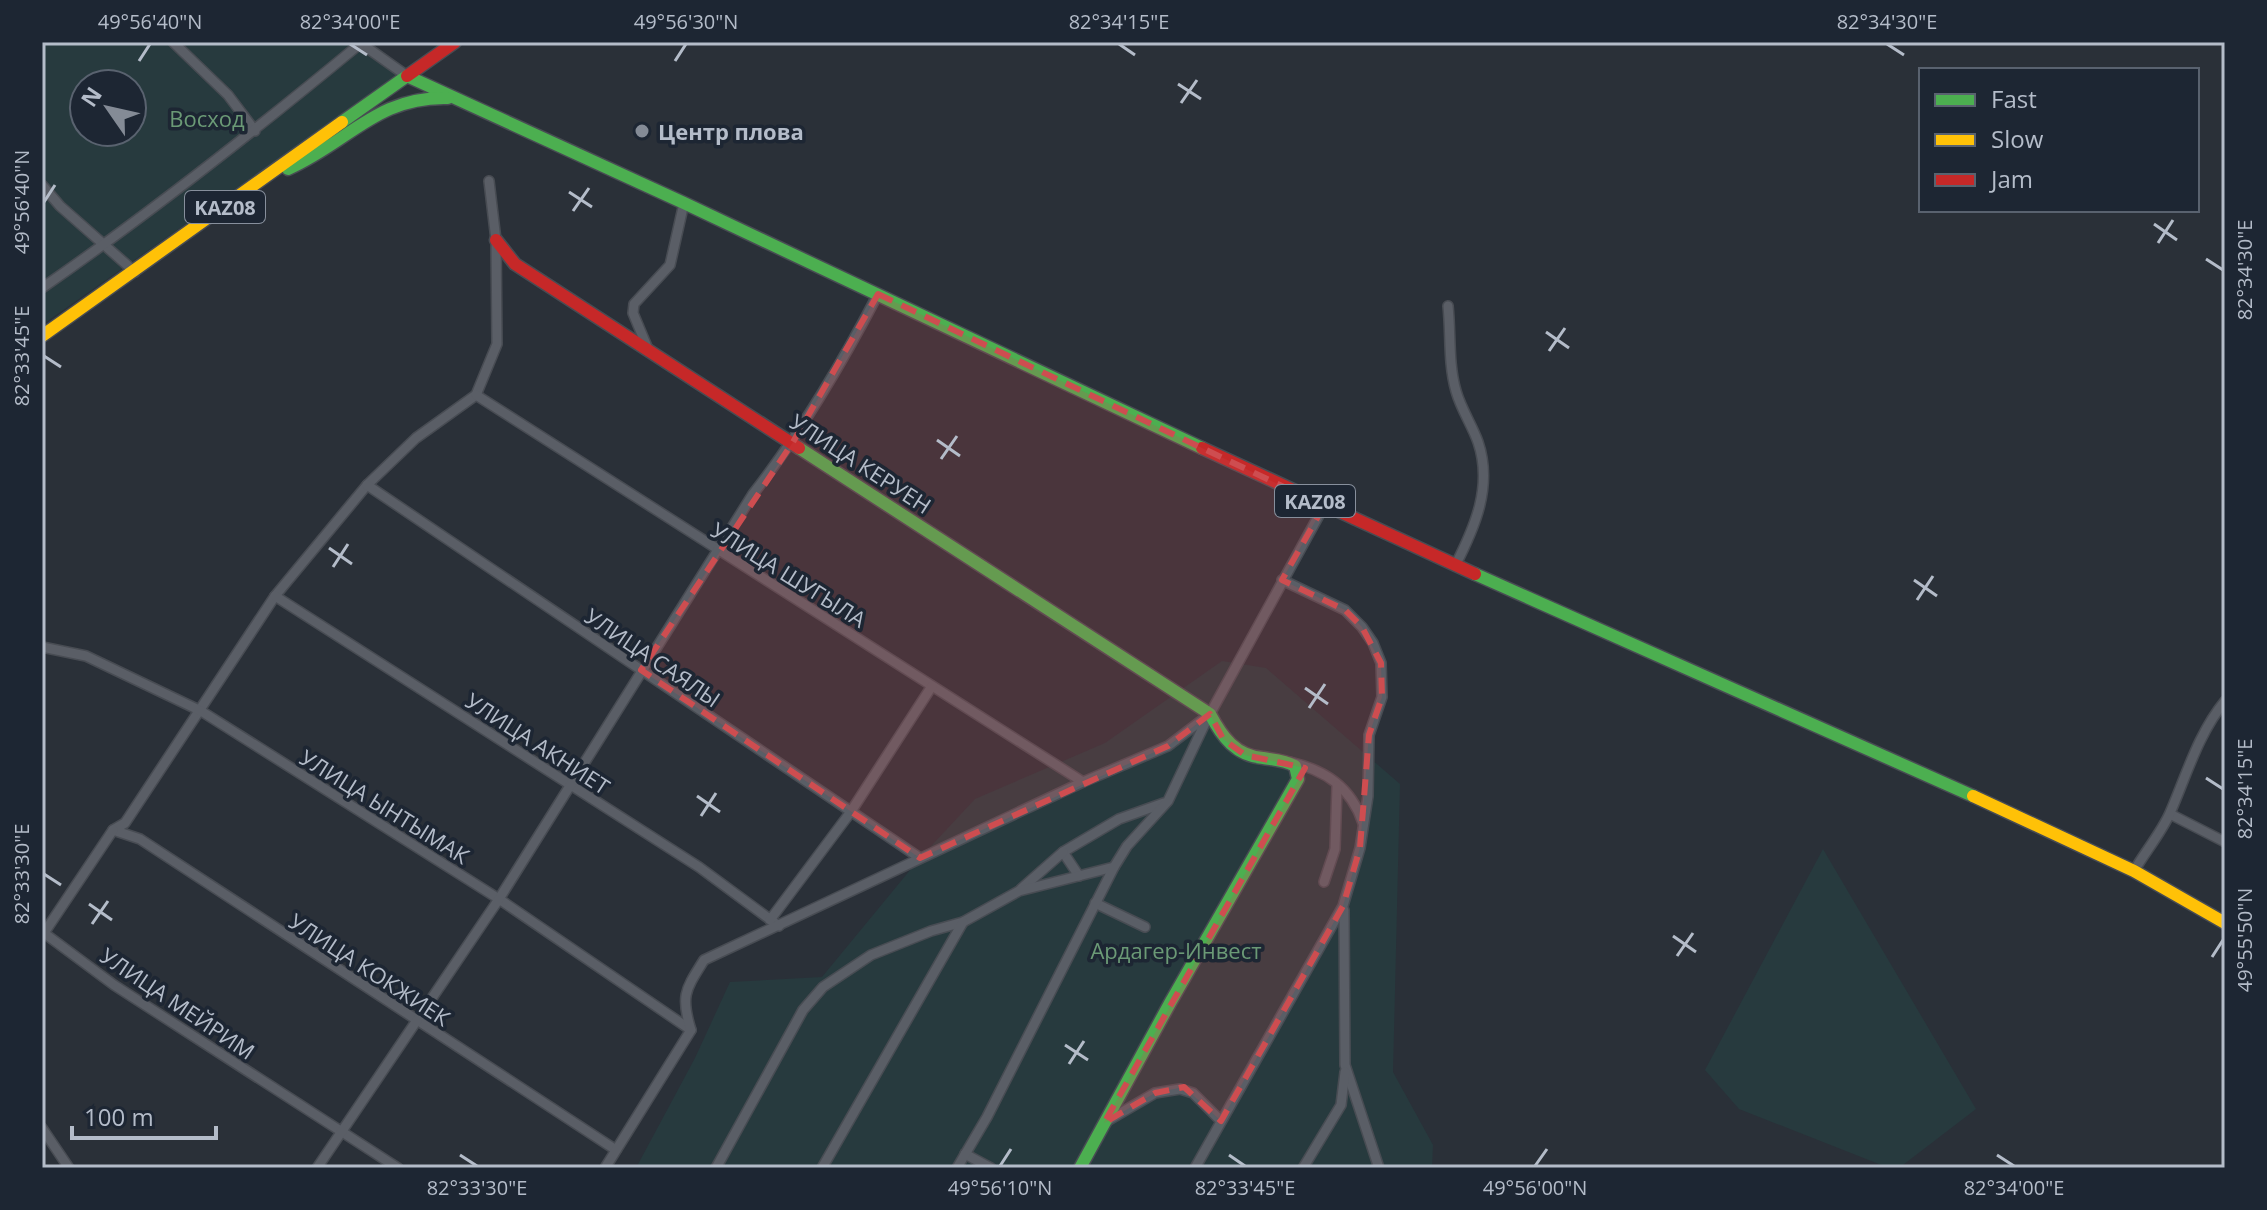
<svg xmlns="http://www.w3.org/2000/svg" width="2267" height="1210" font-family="'Open Sans',sans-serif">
  <rect width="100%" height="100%" fill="#2a3038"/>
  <g fill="#273a3e" fill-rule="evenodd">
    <path d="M42,42h328l36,27 -364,256zM84,84h48v48h-48z"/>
    <path d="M1222,661l44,7 134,116 -7,288 40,73 -1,23h-796l59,-110 35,-76 92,-5 98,-119 55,-59 130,-56z"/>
    <path d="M1823,849l153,260 -77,59h-10l-150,-59 -34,-39z"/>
  </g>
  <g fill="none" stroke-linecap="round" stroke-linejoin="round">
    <defs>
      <g id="street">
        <path d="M173,42l55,53 27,36"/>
        <path d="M359,42l48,34"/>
        <path d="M489,181l7,59 1,104 -21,51 -60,43 -49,47 -92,111 -150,227 -12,7 27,9 476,311"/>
        <path d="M42,185l18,21 75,66"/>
        <path d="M42,288c110,-76 215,-159 319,-245"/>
        <path d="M1448,306c3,28 0,57 8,85 5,18 16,34 22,51 15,44 -3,85 -23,124"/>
        <path d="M648,349l-15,-36 1,-9 36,-39 14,-62"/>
        <path d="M476,395l607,387"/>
        <path d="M367,485l553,373"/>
        <path d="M275,596l424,271 80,59"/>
        <path d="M42,647l44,9 115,55 298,188 192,131"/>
        <path d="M1290,762c35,8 61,25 73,61"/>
        <path d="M2170,814l55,28"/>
        <path d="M113,830l-69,103 70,52 284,183"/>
        <path d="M2134,871c11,-19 27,-38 36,-58 17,-39 28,-79 55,-112"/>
        <path d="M1079,876l-16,-24 56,-33 45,-16"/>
        <path d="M1324,882l11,-33 2,-63"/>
        <path d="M1021,889l42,-37"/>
        <path d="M1095,903l50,24"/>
        <path d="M1344,910l1,155 34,103"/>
        <path d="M770,920l80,-107 82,-127"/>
        <path d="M1107,1121l48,-28 25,-4 13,4 28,28"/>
        <path d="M42,1128l27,40"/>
        <path d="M965,1154l26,14"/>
        <path d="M317,1168l182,-269 254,-405c49,-63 88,-129 125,-200"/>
        <path d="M605,1168l86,-138c-11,-35 -5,-41 13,-70l379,-178 85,-36 42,-32 114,-208"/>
        <path d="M716,1168l87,-158 20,-23 48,-32 60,-24 32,-9 56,-31 95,-24"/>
        <path d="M822,1168l141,-246"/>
        <path d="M957,1168l30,-51 127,-250 13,-21 41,-45 40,-84"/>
        <path d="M1195,1168l148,-262 17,-58 8,-52 1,-61 13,-38 -1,-34 -8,-20 -11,-16 -17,-17 -63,-30"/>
        <path d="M1303,1168l38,-63 4,-33"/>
      </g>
      <g id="fast">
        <path d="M342,122l65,-46 277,127 518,245"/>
        <path d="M288,169c61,-27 89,-73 160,-71"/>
        <path d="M799,448l411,266c12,23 26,42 53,44 12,2 21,2 32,8l3,13 -128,224 -90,165"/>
        <path d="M1475,574l498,222"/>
      </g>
      <g id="slow">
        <path d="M42,336l300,-214"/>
        <path d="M1973,796l161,75 91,52"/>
      </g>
      <g id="jam">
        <path d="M407,76l48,-34"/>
        <path d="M496,240l19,24 284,184"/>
        <path d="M1202,448l273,126"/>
      </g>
    </defs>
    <use href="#street" stroke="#484c53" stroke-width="12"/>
    <use href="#fast" stroke="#484c53" stroke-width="15"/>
    <use href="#slow" stroke="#484c53" stroke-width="15"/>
    <use href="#jam" stroke="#484c53" stroke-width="15"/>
    <use href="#street" stroke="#5a5e66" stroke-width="9"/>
    <use href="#fast" stroke="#4caf50" stroke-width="12"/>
    <use href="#slow" stroke="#ffc107" stroke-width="12"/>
    <use href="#jam" stroke="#c62828" stroke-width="12"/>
  </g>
  <path fill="#ce4d50" fill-opacity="0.2" stroke="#ce4d50" stroke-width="6" stroke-dasharray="16 10" stroke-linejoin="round" d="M878,294l446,212 -42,74 63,30 17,17 19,36 1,34 -13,38 -9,113 -17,58 -122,215 -37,-34 -29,6 -51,30 201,-355 -60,-13 -22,-16 -13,-25 -42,32 -248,112 -279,-188 152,-228z"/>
  <path fill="none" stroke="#b4bcc9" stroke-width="3" d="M350,44l17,11M1119,44l16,11M1887,44l17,11M139,61l11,-17M675,61l11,-17M1178,84l23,15M1181,103l16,-23M569,192l23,15M44,202l11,-17M573,211l16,-23M2154,224l23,16M2158,243l15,-23M2206,259l17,11M1546,332l23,16M1549,351l16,-23M44,356l17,11M937,440l23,16M941,459l16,-23M329,548l23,16M333,567l15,-23M1914,580l23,16M1917,600l16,-24M1305,688l23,16M1309,708l16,-24M2206,778l17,11M697,796l23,16M701,816l15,-23M44,874l17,11M89,904l23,16M92,924l16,-23M1673,936l23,16M1677,956l16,-23M2212,957l11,-17M1065,1045l23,15M1069,1064l15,-23M460,1155l17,11M1229,1155l16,11M1997,1155l17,11M1000,1166l11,-17M1535,1166l12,-17"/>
  <circle fill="#848b96" stroke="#1d2633" stroke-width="3" cx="642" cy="131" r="8"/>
  <g text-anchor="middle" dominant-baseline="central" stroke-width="7" stroke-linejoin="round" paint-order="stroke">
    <g fill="#1d2633" stroke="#878f9c" stroke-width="2">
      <rect x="185" y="191" width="80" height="32" rx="6"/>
      <rect x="1275" y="485" width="80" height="32" rx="6"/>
    </g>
    <g font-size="20" font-weight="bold" fill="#b4bcc9">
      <text x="225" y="207">KAZ08</text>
      <text x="1315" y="501">KAZ08</text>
    </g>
    <g font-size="22" fill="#6b9a76" stroke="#1d2633">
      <text x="207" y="118">Восход</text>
      <text x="1176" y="950">Ардагер-Инвест</text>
    </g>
    <g font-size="22" font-weight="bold" fill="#b4bcc9" stroke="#1d2633" text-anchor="start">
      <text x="658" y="131">Центр плова</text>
    </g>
    <g font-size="22" fill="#b4bcc9" stroke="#1d2633">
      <text transform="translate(861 463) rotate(33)">УЛИЦА КЕРУЕН</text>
      <text transform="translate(789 574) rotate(32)">УЛИЦА ШУГЫЛА</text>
      <text transform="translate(653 657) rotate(34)">УЛИЦА САЯЛЫ</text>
      <text transform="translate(538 743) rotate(33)">УЛИЦА АКНИЕТ</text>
      <text transform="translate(385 806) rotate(32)">УЛИЦА ЫНТЫМАК</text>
      <text transform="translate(370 969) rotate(33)">УЛИЦА КОКЖИЕК</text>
      <text transform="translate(178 1003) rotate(34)">УЛИЦА МЕЙРИМ</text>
    </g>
  </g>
  <rect width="2267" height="1210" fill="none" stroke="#1d2633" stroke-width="88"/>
  <rect x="1919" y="68" width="280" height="144" fill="#1d2633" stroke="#59626f" stroke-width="2"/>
  <rect x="1935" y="94" width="40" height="12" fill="#4caf50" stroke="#59626f" stroke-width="2"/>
  <text x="1991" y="108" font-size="24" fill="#b4bcc9">Fast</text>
  <rect x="1935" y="134" width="40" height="12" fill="#ffc107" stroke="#59626f" stroke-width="2"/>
  <text x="1991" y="148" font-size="24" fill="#b4bcc9">Slow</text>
  <rect x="1935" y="174" width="40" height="12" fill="#c62828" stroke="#59626f" stroke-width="2"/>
  <text x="1991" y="188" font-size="24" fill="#b4bcc9">Jam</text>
  <g transform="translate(108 108) rotate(304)"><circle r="38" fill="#1d2633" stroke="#59626f" stroke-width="2"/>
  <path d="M0-6L14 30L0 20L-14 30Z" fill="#848b96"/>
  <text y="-12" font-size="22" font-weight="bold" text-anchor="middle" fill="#b4bcc9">N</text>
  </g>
  <path d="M72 1126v12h144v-12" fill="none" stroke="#b4bcc9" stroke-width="4"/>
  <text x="84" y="1126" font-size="24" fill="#b4bcc9" stroke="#1d2633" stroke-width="6" paint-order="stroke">100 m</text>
  <rect x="44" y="44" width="2179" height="1122" fill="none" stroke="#b4bcc9" stroke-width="3"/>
  <g font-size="20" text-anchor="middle" fill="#b4bcc9">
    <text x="150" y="29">49°56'40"N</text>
    <text x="350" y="29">82°34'00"E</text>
    <text x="686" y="29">49°56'30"N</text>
    <text x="1119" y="29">82°34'15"E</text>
    <text x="1887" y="29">82°34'30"E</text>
    <text transform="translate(22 202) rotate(-90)" y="7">49°56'40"N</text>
    <text transform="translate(2245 270) rotate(-90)" y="7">82°34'30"E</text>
    <text transform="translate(22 356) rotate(-90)" y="7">82°33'45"E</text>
    <text transform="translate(2245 789) rotate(-90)" y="7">82°34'15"E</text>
    <text transform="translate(22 874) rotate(-90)" y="7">82°33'30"E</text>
    <text transform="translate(2245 940) rotate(-90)" y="7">49°55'50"N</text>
    <text x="477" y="1195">82°33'30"E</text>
    <text x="1000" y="1195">49°56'10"N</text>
    <text x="1245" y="1195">82°33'45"E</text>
    <text x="1535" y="1195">49°56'00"N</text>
    <text x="2014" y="1195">82°34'00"E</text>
  </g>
</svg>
